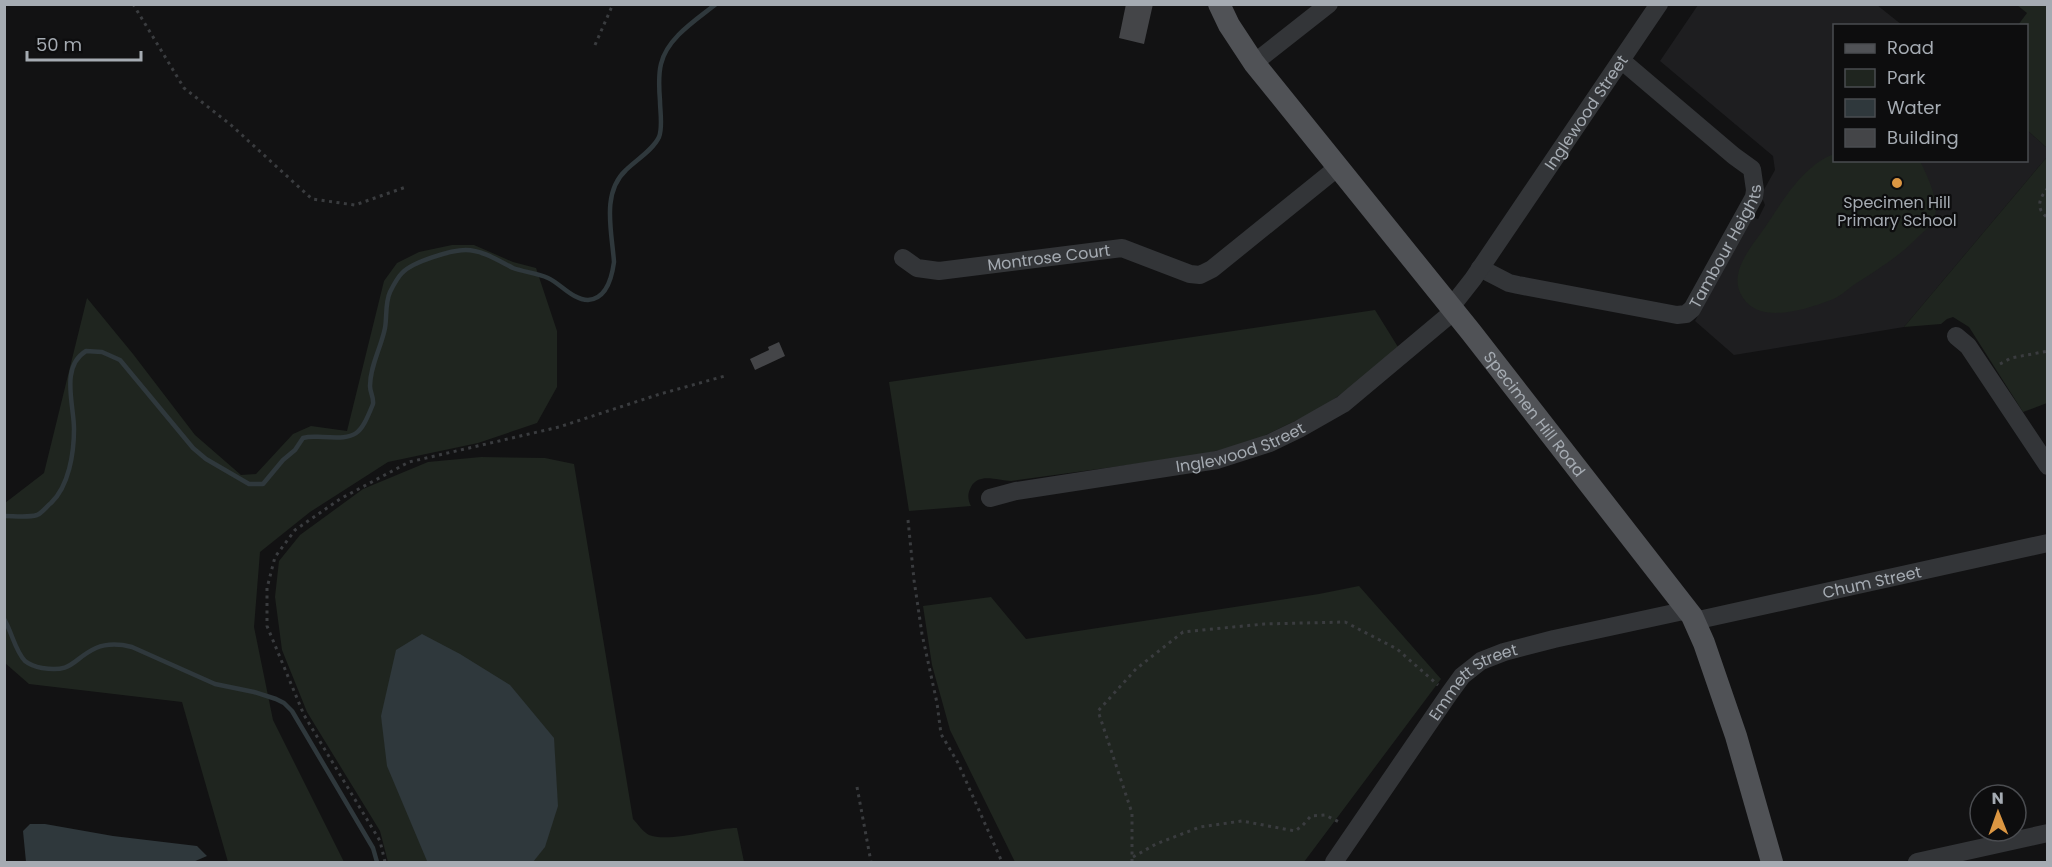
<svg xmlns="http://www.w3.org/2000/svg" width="2052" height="867" font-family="Poppins,sans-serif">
  <rect width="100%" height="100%" fill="#121213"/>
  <path fill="#1e1e20" d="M1698,5h179l25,20 -68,1v134h192l1,-30 20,18v9l-143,170 -170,28 -39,-34 57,-104 6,2 7,-14 -4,-10 14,-25 -2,-14 -113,-95z"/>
  <g fill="#1f251f">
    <path d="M2017,5h30v143l-20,-18 -1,-104 -8,-1 9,-12z"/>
    <path d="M1834,154v6l86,1c7,14 22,44 13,60 -2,5 -9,10 -13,14 -20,21 -40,33 -65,49 -8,6 -17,14 -27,17 -24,9 -68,23 -85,-3 -15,-22 4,-46 18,-65 19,-27 40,-67 73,-79z"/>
    <path d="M2047,157v246l-24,9 -54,-85 -16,-10 -6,2 -6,5 -37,3z"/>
    <path d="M452,245h22l39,17 23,6 21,63v56l-20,36 -59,20 -90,19 -78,50 -50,40 -6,75 19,93 71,142h-116l-46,-160 -153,-18 -24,-21v-160l39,-30 43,-175 46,56 62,81 46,40 15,-1 37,-40 18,-8 36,5 37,-150 13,-18 22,-11z"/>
    <path d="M1375,310l23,37 -43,37 -35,25 -73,35 -53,12 -183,25c-13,0 -32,-9 -40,6 -4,7 -3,13 0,19l-62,5 -20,-129z"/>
    <path d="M481,457l64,1 29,6 59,355c4,4 10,13 16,16 20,8 65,-7 88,-7l7,34h-356l-8,-31 -73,-119 -25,-62 -7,-53 4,-36 21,-26 63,-46 65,-27z"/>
    <path d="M1359,586l82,93 -137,183h-289l-65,-132 -18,-65 -9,-59 68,-9 35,42 293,-45z"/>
  </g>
  <g fill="#2f383c">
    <path d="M422,634l38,20 50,31 44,53 4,68 -13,41 -12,15 -106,-1 -40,-95 -6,-50 15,-66z"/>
    <path d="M30,824h15l68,12 84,10 10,10 -14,6h-167l-3,-31z"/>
  </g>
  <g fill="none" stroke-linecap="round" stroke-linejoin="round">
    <g stroke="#2f383c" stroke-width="4.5">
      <path d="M4,516c10,0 24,2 33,-1 5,-2 10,-9 14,-12 18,-17 23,-50 23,-74 0,-25 -14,-62 12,-78l16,1 18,8 73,88 13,11 43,25h14l20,-24 12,-10 8,-12c7,-2 13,-1 20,-1 34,2 37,-1 50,-33 1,-7 -3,-11 -3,-18 0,-20 11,-38 15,-58 2,-11 0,-25 5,-36 3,-6 7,-14 12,-19 10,-11 49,-23 64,-23 16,0 33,11 47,18 11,4 24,5 35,10 13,6 25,22 40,22 19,-1 24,-23 26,-38 -2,-30 -13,-69 12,-92 10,-10 27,-20 33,-33 4,-10 1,-26 1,-36 -1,-12 -2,-25 1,-37 6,-26 35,-44 55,-60"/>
      <path d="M4,619c8,13 11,32 21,42 5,4 11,6 17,7 32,5 30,-9 54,-20 12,-5 24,-4 36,-1l83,37 39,8 22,7 8,4 8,8 81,137 4,14"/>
    </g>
  </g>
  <g fill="#444548">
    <path d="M1126,4h27l-9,40 -25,-6z"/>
    <path d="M779,342l6,14 -30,14 -5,-11 19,-9 -1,-3z"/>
  </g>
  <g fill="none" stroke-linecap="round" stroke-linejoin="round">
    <g stroke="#3a3c3f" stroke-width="3" stroke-dasharray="3 4.5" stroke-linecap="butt">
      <path d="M133,4l51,84 47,37 81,74 43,6 51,-18"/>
      <path d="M595,45l18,-41"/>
      <path d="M2048,188c-9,10 -13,21 0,30"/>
      <path d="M2000,364l11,-6 37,-7"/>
      <path d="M908,520l6,60 8,54 15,69 4,31 17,29 44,99"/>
      <path d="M857,787l14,75"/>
      <path d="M1133,857l23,-13 44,-17 42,-6 53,10 7,-5 9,-10 14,-1 16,8"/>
      <path d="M385,862l-5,-21 -76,-126 -37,-89v-38l8,-31 20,-27 45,-31 69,-37 150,-35 101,-33 65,-18"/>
      <path d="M1132,862v-49l-34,-102 38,-42 47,-37 81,-8 81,-2 52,27 41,36"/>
    </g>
    <g stroke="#333538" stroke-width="18">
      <path d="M1254,63l75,-59"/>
      <path id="s1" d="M903,258l14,10 22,3 183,-23 68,26 10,1 12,-6 125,-101"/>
      <path id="s2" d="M1480,268l29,15 9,2 159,30 9,-1 6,-5 62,-112 1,-7 -3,-21 -18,-13 -113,-96"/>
      <path id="s3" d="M1451,307l22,-28 186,-275"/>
      <path d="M1956,336l12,10 80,120"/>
      <path id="s4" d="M990,498l26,-7 201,-31 53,-17 29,-14 44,-25 111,-93"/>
      <path id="s5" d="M1694,621l354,-78"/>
      <path id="s6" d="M1334,862l115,-168 13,-18 19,-15 23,-9 50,-13 134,-29"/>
      <path d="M1917,862l131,-29"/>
    </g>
    <path stroke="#505256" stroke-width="22" id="s7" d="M1219,4l10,21 25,38 217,269 221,284 12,27 32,93 36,126"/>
  </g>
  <circle fill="#db9642" stroke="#0d0d0e" stroke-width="2" cx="1897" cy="183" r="6"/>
  <g text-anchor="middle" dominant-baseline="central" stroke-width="4.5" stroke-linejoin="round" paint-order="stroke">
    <g font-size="16" fill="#a5abb2" stroke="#0d0d0e">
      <text stroke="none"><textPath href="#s3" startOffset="237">Inglewood Street</textPath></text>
      <text stroke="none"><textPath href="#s2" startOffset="292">Tambour Heights</textPath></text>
      <text stroke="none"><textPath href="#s1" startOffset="150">Montrose Court</textPath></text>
      <text stroke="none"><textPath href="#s7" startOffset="518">Specimen Hill Road</textPath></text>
      <text stroke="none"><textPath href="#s4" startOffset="256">Inglewood Street</textPath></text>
      <text stroke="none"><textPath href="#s5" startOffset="182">Chum Street</textPath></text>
      <text stroke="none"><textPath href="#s6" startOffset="231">Emmett Street</textPath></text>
    </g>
    <g font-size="16" fill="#a5abb2" stroke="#0d0d0e">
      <text x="1897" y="202">Specimen Hill<tspan x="1897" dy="18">Primary School</tspan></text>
    </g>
  </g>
  <rect width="2052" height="867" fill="none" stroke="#a5abb2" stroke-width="12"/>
  <rect x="1833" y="24" width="195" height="138" fill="#0d0d0e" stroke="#4a4c50" stroke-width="1.5"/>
  <rect x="1845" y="44" width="30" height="9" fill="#505256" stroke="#4a4c50" stroke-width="1.5"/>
  <text x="1887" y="54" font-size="18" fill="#a5abb2">Road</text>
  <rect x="1845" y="69" width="30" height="18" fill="#1f251f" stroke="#4a4c50" stroke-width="1.5"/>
  <text x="1887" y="84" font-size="18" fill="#a5abb2">Park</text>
  <rect x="1845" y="99" width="30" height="18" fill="#2f383c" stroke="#4a4c50" stroke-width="1.5"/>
  <text x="1887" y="114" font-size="18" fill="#a5abb2">Water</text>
  <rect x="1845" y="129" width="30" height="18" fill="#444548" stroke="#4a4c50" stroke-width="1.5"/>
  <text x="1887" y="144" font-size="18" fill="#a5abb2">Building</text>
  <g transform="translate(1998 813) rotate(359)"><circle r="28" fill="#0d0d0e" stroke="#4a4c50" stroke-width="1.5"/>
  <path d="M0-4.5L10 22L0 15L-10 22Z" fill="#db9642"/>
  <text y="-9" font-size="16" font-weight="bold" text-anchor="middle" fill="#a5abb2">N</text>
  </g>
  <path d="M27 51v9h114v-9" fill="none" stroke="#a5abb2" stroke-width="3"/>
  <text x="36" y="51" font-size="18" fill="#a5abb2" stroke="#0d0d0e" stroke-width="4.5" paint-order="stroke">50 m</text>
</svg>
